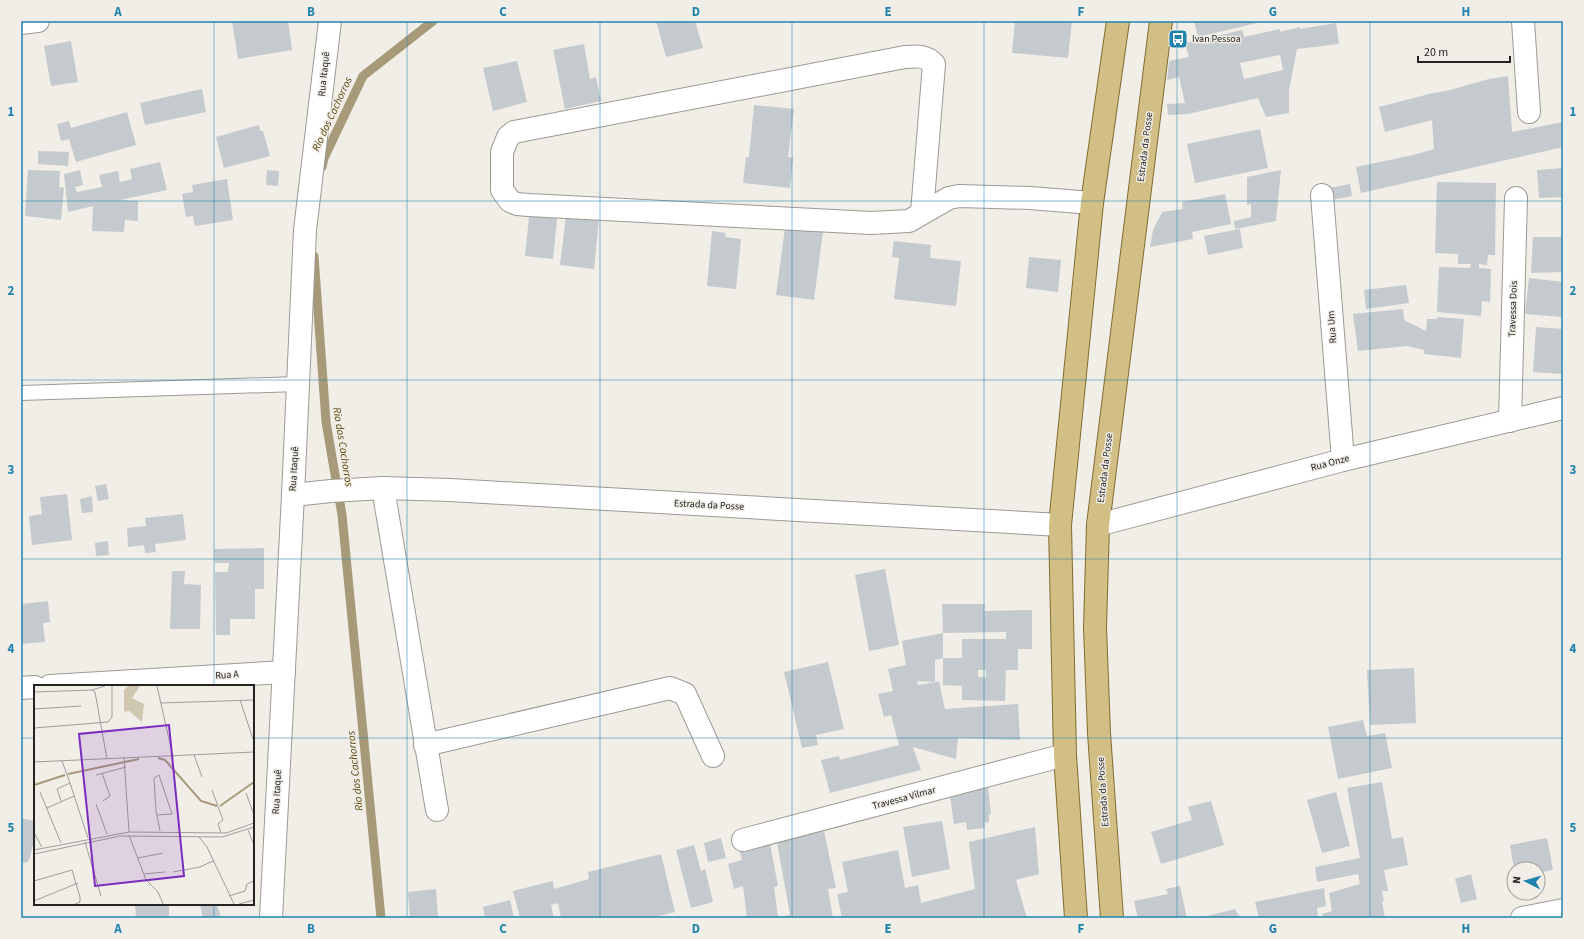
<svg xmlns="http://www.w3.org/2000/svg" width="1584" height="939" font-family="'Source Sans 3',sans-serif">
  <rect width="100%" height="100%" fill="#f1eee8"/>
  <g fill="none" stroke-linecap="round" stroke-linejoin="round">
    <g stroke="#a69a79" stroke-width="9">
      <path d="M322,167l2,-9 39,-82 70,-55"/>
      <path d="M314,256l12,166 16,93 39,403"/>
    </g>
  </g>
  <g fill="#c4cace" fill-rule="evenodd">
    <path d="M232,21h56l4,29 -54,9z"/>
    <path d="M656,21h39l8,27 -37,9z"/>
    <path d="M1015,21h57l-4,37 -56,-5z"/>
    <path d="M1194,21h67v1l-63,15z"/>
    <path d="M1336,23l3,21 -42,5 -8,42v22l-23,4 -8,-19 -70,16 -20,1 -1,-11 18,-1 -6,-26 -12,3 2,-19 20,-4 -4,-14 57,-13 2,7 36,-8v3l20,-5v2zM1280,55l3,15 -39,9 -4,-16z"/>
    <path d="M71,41l7,41 -27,4 -7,-40z"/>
    <path d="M584,44l6,35 6,-2 5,24 -36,8 -12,-59z"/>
    <path d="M517,61l10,41 -34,9 -10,-43z"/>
    <path d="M1508,76l4,56 51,-10v25l-202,46 -5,-26 57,-12 21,-6 -2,-29 -47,12 -6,-25 50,-13 21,-4 39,-11z"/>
    <path d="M202,89l4,23 -61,13 -5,-22z"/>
    <path d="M754,105l40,4 -6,48 5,1 -3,30 -47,-5 3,-26h3z"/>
    <path d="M127,112l9,33 -60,17 -7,-23 -8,2 -4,-17 12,-3 2,7z"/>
    <path d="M259,125l1,6h3l7,25 -46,12 -8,-31z"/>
    <path d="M1260,129l8,39 -73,15 -8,-39z"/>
    <path d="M38,151l31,1 -1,14 -30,-2z"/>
    <path d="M160,162l7,28 -47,10 18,1v20l-13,-1 -1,12 -32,-1 1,-25 -25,6 -4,-38 16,-4 3,15 -8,2 2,5 25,-5 -3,-12 19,-4 2,11 12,-3 -2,-10z"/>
    <path d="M1563,168v29l-24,1 -2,-28z"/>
    <path d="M28,170l32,1 -1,16 5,1 -3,32 -36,-4z"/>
    <path d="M267,170l12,1 -1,15 -12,-1z"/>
    <path d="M1281,170l-5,51 -41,8 -1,-8 17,-4v-13l-4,1v-28z"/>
    <path d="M227,179l6,41 -38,6 -2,-10 -7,1 -4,-23 11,-2 -1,-7z"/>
    <path d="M1437,182l59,1 -1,72h-7l-1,10 -8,-1v4l12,1 -1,33 -8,-1 -1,15 -44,-4 2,-45 31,1 1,-4h-13v-10l-23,-1z"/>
    <path d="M1350,184l2,12 -26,5 -2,-12z"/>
    <path d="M1225,194l6,30 -39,8 1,7 -43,8 3,-17 9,-18 21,-3 -1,-7z"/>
    <path d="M530,208l28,2 -5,49 -28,-3z"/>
    <path d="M566,216l33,3 -5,50 -34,-4z"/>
    <path d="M786,220l38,4 -10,76 -38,-5z"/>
    <path d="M1240,229l3,19 -35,7 -4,-19z"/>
    <path d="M712,231l14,2 -1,4 16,2 -5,50 -29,-3z"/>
    <path d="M1533,237h30v35l-32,1z"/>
    <path d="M894,241l37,4 -1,13 31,3 -5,45 -62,-7 5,-41 -7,-1z"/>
    <path d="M1029,257l32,3 -3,32 -32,-4z"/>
    <path d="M1529,278l34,4v35l-38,-3z"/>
    <path d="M1406,285l3,18 -43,6 -2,-19z"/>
    <path d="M1403,309l1,11 22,11 1,-12h10v-2l27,2 -3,39 -37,-4v-4l-17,-4 -49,5 -5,-37z"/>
    <path d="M1536,327l27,2v30h-1l-1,15 -28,-2z"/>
    <path d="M106,484l3,15 -11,2 -3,-15z"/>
    <path d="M67,494l5,46 -40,5 -3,-29 13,-2 -2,-17z"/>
    <path d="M92,496l1,16 -11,1 -2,-14z"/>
    <path d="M183,514l3,26 -31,4 1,8 -11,1 -1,-8 -16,2 -1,-19 19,-2 -1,-8z"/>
    <path d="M108,541l1,14 -13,1 -1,-13z"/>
    <path d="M264,548v41h-9v30h-25v16h-14l-1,-63h13l1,-9h-14l-1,-14z"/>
    <path d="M885,569l14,76 -30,6 -14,-76z"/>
    <path d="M172,571h13l-1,13 17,1 -1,44h-30z"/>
    <path d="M48,601l2,21 -7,1 2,19 -24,2v-40z"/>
    <path d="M942,604h43l-1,7 48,-1v39h-14v21h-12l-1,31 -43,-1v-14l-19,-1v-27h19v-19h44v-7l-63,1zM978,670h8v7h-8z"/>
    <path d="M943,633v25l-8,2v22l-18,-1 1,4 19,-3 2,-1 6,28 73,-5 2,36 -62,-2 -2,21 -43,-12 8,23 -91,23 -9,-33 18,-4 1,4 59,-15 -8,-30 -7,2 -6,-23 15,-3 -5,-22 18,-4 -4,-24z"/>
    <path d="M828,662l16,67 -28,6 2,10 -16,3 -18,-76z"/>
    <path d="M1414,668l2,55 -46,2 -3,-55z"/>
    <path d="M1363,720l4,16 18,-3 7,35 -54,11 -10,-52z"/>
    <path d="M987,779l4,35 -2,1v7l-5,1 1,5 -18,2 -1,-8 -12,2 -5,-35z"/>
    <path d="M1382,782l10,57 11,-2 5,28 -24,5 4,21h-6l2,10h-2l3,17h-62l-1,-4 10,-3 -3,-18 31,-9 -2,-10 -41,8 -2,-15 45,-9 -13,-70z"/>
    <path d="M1336,792l14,54 -28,7 -15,-53z"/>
    <path d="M1211,801l13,44 -63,19 -10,-32 41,-12 -4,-13z"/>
    <path d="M21,818l14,3v15l-5,21 -2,5 -4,1 -3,-1z"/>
    <path d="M942,821l8,48 -38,8 -9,-50z"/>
    <path d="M1035,827l4,47 -23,6 11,38h-185l-5,-24 11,-2 -6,-30 56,-12 7,38 13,-3 3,18 54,-14 -6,-47z"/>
    <path d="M824,831l12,57 -8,1 5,29h-49v-2l6,-1 -13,-72z"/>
    <path d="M768,833l10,53 -4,1 4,30 -31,1 -4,-32 -9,3 -6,-25 14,-4 -5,-18z"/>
    <path d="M721,838l5,20 -18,4 -4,-19z"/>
    <path d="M1547,838l6,32 -15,3v-4h-24l-4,-24z"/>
    <path d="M694,845l7,26 4,-2 8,33 -22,6 -15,-58z"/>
    <path d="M661,854l14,58 -24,6h-90l-3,-15 -7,2 3,13h-34l-7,-27 40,-10 1,8 35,-10 -1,-7z"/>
    <path d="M1471,874l6,25 -16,4 -6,-24z"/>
    <path d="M1180,886l7,32h-49l-4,-17 34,-7 -2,-5z"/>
    <path d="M1324,888l2,18 -9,2 1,10h-59l-4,-16z"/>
    <path d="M436,889l2,29h-28l-2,-26z"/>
    <path d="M510,900l4,18h-29l-2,-11z"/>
    <path d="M135,904h34v14h-33z"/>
    <path d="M200,904h17l4,14h-18z"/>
    <path d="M1235,909l5,9h-37v-1z"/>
  </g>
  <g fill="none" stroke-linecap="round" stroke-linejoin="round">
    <defs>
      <path id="service" d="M21,393l277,-9"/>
      <g id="minor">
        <path d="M1523,21l6,91"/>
        <path d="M21,23l17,-2"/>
        <path d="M1322,195l21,265"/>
        <path d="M922,213l12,-149c-8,-9 -18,-8 -29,-7l-391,75 -6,5 -6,15v38l8,11 7,3 12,1 342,18 38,-2 40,-23 10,-2 71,2 62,5"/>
        <path d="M1510,421l6,-223"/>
        <path d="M383,488l54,322"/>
        <path d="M293,495l38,-4 52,-3 67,2 610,35"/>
        <path d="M1098,525l245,-65 220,-52"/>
        <path d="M50,686l234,-14"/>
        <path d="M21,688l14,-1"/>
        <path d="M425,745l245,-57 15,6 28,62"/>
        <path d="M743,840l322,-85"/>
        <path d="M271,918l22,-423 12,-265 25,-209"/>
        <path d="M1522,918l41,-8"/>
      </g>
      <g id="primary">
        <path d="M1076,918l-11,-163 -5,-230 32,-322 26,-182"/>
        <path d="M1112,918l-13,-185 -4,-106 3,-102 63,-504"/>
      </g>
    </defs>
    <use href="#service" stroke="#9c9a94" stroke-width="16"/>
    <use href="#minor" stroke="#9c9a94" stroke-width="24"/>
    <use href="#primary" stroke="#826c2f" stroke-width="24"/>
    <use href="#service" stroke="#fff" stroke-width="14"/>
    <use href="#minor" stroke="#fff" stroke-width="22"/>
    <use href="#primary" stroke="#d2bf86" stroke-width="22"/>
  </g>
  <path fill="none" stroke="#2083ae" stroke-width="1" stroke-opacity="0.55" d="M214,21v665M407,21v897M600,21v897M792,21v897M984,21v897M1177,21v897M1370,21v897M21,201h1542M21,380h1542M21,559h1542M21,738h14M253,738h1310M214,904v14"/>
  <defs>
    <symbol id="bus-square" viewBox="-11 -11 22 22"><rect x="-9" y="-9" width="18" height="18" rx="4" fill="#2083ae" stroke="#f1eee8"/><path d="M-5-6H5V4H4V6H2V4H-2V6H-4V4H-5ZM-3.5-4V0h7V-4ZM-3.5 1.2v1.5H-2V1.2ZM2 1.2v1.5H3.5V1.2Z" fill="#fff"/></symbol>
  </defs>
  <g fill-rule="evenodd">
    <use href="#bus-square" x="1167" y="28" width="22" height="22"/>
  </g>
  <g text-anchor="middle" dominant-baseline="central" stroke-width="3" stroke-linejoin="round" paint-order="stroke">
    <g font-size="10" fill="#242321" stroke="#f1eee8" text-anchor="start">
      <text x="1192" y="39">Ivan Pessoa</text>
    </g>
    <g font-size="10" fill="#242321" stroke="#f1eee8">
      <text transform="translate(324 74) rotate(-84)">Rua Itaquê</text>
      <text transform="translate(1145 147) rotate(-83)">Estrada da Posse</text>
      <text transform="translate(1513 309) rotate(-88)">Travessa Dois</text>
      <text transform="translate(1332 327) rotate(-94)">Rua Um</text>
      <text transform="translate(1330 463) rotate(-15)">Rua Onze</text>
      <text transform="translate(1105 468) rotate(-83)">Estrada da Posse</text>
      <text transform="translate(294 469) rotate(-87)">Rua Itaquê</text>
      <text transform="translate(709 505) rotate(3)">Estrada da Posse</text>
      <text transform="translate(227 675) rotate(-4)">Rua A</text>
      <text transform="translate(277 792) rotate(-87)">Rua Itaquê</text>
      <text transform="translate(1103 792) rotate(-94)">Estrada da Posse</text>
      <text transform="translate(904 798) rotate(-15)">Travessa Vilmar</text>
    </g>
    <g font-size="11" font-style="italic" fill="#59460a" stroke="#f1eee8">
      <text transform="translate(332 114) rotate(-65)">Rio dos Cachorros</text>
      <text transform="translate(343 447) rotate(81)">Rio dos Cachorros</text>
      <text transform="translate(355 771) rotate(-96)">Rio dos Cachorros</text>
    </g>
  </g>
  <g transform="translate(34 685)">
    <rect width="220" height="220" fill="#f1eee8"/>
    <path d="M94,1h12l-8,12 12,6 -2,18 -13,-11 -5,1v-22z" fill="#d0c7b0"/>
    <path fill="none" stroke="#a69a79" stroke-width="2" d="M124,73l7,2 36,41 16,5M34,89l71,-15M0,100l31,-10M186,121l34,-24"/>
    <path fill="none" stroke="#9f9d98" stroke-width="1" d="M123,1l16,71M58,5l3,2 12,67M58,5l13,-4M0,7l58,-2M206,15l14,42M127,18l93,-3M0,24l47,-3M0,43l74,-6 4,-5v-31M160,70l8,22M90,73l5,74M28,76l8,22M0,77l220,-10M68,88l8,23 -7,5M62,90l30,-8M178,105l11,30 -5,4 3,9M6,107l21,51M212,108l8,22M27,116l-4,-12 13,-6 18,55M62,119l11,30M13,123l27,-12M123,130l15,-1 -13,-39 -5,3 2,33 4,20M214,145l6,15M0,148l8,14M95,150l17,45 12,12 5,12M165,152l8,10 27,57M51,157l16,54M0,165l95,-18 97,1 28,-10M0,169l86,-18 102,1 32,-10M104,173l25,-5M139,187l27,-5 13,-6M110,189l21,-2M0,196l38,-11 8,27v5l-5,2M195,211l16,-5 2,-7 7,-3M0,216l44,-18M205,219l15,-4"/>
    <path fill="#7b2cbf" fill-opacity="0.15" stroke="#7b2cbf" stroke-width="2" d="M135,40l15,151 -89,10 -16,-152z"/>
    <rect width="220" height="220" fill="none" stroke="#242321" stroke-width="2"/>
  </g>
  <rect width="1584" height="939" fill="none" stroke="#f1eee8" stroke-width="44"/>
  <g transform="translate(1526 881) rotate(276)"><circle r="19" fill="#f1eee8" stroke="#9f9d98"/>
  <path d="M0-3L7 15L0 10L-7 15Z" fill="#2083ae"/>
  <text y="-6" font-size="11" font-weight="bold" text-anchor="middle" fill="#242321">N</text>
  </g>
  <path d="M1418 56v6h92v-6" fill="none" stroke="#242321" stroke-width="2"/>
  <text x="1424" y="56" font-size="12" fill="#242321" stroke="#f1eee8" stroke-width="3" paint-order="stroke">20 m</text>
  <rect x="22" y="22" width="1540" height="895" fill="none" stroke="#2083ae" stroke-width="1.5"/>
  <g font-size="13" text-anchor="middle" font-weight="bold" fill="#2083ae">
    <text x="118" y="16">A</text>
    <text x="311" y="16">B</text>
    <text x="503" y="16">C</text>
    <text x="696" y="16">D</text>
    <text x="888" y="16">E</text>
    <text x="1081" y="16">F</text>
    <text x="1273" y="16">G</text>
    <text x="1466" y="16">H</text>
    <text x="11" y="116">1</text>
    <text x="1573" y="116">1</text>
    <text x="11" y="295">2</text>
    <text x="1573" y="295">2</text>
    <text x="11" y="474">3</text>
    <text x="1573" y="474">3</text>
    <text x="11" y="653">4</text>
    <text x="1573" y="653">4</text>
    <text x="11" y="832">5</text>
    <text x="1573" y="832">5</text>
    <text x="118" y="933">A</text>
    <text x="311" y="933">B</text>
    <text x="503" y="933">C</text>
    <text x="696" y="933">D</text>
    <text x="888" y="933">E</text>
    <text x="1081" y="933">F</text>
    <text x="1273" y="933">G</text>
    <text x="1466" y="933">H</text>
  </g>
</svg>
